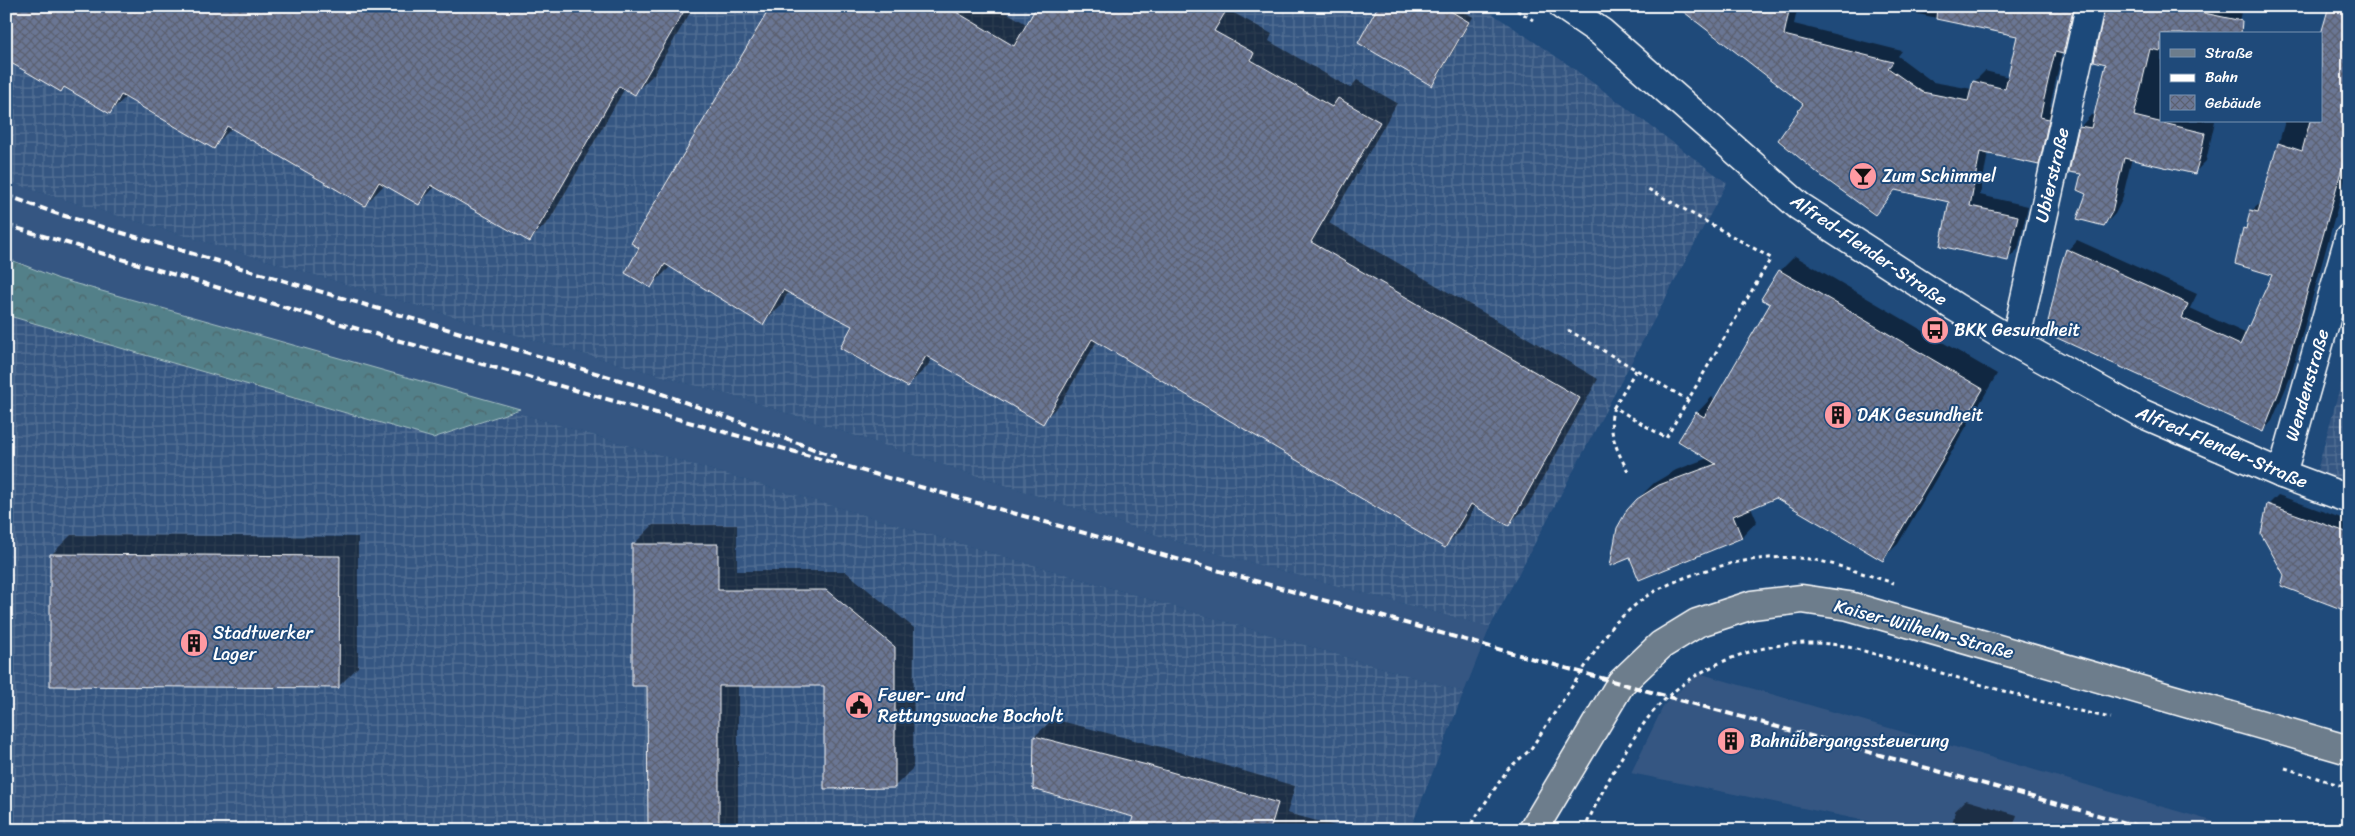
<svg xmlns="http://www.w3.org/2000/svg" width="2355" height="836" font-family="Sriracha,sans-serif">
  <defs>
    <pattern id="industrial-grid" width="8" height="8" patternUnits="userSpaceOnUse" patternTransform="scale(1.25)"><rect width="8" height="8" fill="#365782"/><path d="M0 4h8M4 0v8" fill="none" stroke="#547095"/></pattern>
    <pattern id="forest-crowns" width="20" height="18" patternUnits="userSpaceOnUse" patternTransform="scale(1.25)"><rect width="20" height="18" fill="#528089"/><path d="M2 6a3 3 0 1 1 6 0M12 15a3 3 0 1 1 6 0" fill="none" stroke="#4f666a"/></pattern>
    <pattern id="building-cross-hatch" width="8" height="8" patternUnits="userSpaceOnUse" patternTransform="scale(1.25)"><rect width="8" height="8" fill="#6b7694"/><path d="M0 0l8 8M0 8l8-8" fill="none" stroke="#5c6170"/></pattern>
  </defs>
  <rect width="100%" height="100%" fill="#1f4a7a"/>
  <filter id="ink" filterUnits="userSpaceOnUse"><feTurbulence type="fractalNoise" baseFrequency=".02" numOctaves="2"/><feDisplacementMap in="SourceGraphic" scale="10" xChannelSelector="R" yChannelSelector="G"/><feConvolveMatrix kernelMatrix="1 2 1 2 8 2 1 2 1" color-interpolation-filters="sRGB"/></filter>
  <g filter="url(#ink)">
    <g fill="#365782">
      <path d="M6,180l26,10 463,139 252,71 446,147 297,80 -26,65 -1458,-430z"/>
      <path d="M1698,673l545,157h-332l-280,-57 33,-68z"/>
    </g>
    <g fill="url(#industrial-grid)">
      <path d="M6,6h1475l92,62 154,115 -237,444 -297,-80 -446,-147 -252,-71 -463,-139 -26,-10z"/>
      <path d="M6,262l1458,430 -54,138h-1404z"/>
      <path d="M2349,354v127l-32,-10z"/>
    </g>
    <path fill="url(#forest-crowns)" stroke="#a8c0c4" d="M6,258l53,21 461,130 -87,29 -427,-123z"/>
    <g fill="#0007">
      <path d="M6,6h688l-40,68 -19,19 -10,-5 -76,133 -19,19 -94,-54 -17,17 -34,-19 -20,21 -133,-77 -19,19 -87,-50 -16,15 -45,-26 -4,4z"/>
      <path d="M772,6h224l32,19 11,-19h196l-3,6 40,22 -3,7 81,47 7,-8 40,23 -68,120 269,156 -70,126 -19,19 -33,-19 -13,23 -18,18 -348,-205 -36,62 -19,19 -110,-64 -5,9 -19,18 -54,-59 -65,-35 -8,14 -19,19 -91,-58 -20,20z"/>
      <path d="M1380,6h75l18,11 -36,62 -5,6z"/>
      <path d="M1677,6h121l-4,18 108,27 -4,5 35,26 39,7 2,-7 11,-11 24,6 9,-42 -138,-29h202l-8,36 -12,11 -12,53 9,2 -10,45 -11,11 -50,-11 -8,42 48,11 -10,43 -11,11 -56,-59 -54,-12 -22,24 -71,-110z"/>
      <path d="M2106,6h127l9,2 -6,26h-75v87h54l-9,40 -11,11 -63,-14 -10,42 -7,14 -11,11 -17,-32 -5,-20 -1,-47 10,-11 4,1 13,-53z"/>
      <path d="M2349,6v160l-59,212 -18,43 -9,10 -195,-181 9,-10 120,54 -7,14 57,26 27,-60 -30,-45 4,-3 3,-15 11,-9 23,-81h36z"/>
      <path d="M1795,256l202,118 -99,170 -16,15 -106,-62 -25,10 6,14 -15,16 -102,41 -2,-79 16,-16 22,-13 32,-12 -11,-45 15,-16 3,3 56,-96 9,-33z"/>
      <path d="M2278,495l71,26v89l-63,-35 -18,-70z"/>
      <path d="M653,525h84v46h108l69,57 -1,140 -19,19 -69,-103h-87v146h-89l-1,-145 -15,-140z"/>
      <path d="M71,535l287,2v130l-20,20 -287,-132z"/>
      <path d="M1053,719l112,29 130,38 -8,27 64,17h-221l4,-14 -100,-28 1,-52z"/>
      <path d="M1966,800l51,15 -5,15h-61l4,-19z"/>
    </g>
    <g fill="url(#building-cross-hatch)" stroke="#fff">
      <path d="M6,6h681l-52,89 -16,-9 -89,156 -99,-57 -12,20 -40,-23 -14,24 -138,-80 -13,23 -93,-54 -11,19 -46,-27 -3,5 -55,-32z"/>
      <path d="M771,6h175l68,40 23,-40h192l-15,25 40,22 -3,7 81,47 6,-9 42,24 -69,120 269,156 -71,128 -38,-22 -26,44 -353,-209 -49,85 -117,-68 -18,31 -68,-39 12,-22 -69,-36 -20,35 -98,-61 -14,24 -26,-15 14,-25 -8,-5z"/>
      <path d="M1378,6h64l27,16 -37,64 -74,-43z"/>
      <path d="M1676,6h114l-6,29 109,27 -5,6 34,24 46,9 5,-20 32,8 12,-53 -81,-17 1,-13h137l-11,48 -8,-2 -7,29 -8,36 9,2 -10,46 -59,-13 -10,54 48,10 -10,45 -68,-15 9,-44 -54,-12 -20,25 -55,-40 -42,-35 25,-36z"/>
      <path d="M2105,6h66l71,15 -1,13h-80v17l-11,-2 -16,67 71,17 -4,20 -6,21 -71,-16 -12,54 -8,14 -27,-7 9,-25 -9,-4 4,-16 -12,-2 10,-46 12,2 15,-64 -12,-3z"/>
      <path d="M2329,6h20v137l-69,246 -17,43 -208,-95 -7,-15 12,-54 6,-19 122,55 -6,14 58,27 32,-70 -37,-11 8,-36 3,1 4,-19 8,2 20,-69 24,8 8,-30h11v-87z"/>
      <path d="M1779,270l204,119 -100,172 -107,-63 -43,18 9,22 -103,42 -9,-22 -20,8 7,-38 10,-18 10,-11 22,-14 57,-21 -38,-23 18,-29 8,5 66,-113 -9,-5z"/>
      <path d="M2267,504l82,29v79l-68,-26 3,-11 -23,-41z"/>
      <path d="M632,544h86v46h108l69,57v141l-71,1v-103h-105v144h-71l-1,-144h-15z"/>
      <path d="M50,554l290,2 -1,132 -289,-2z"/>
      <path d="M1034,736l113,29 131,38 -8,27h-141l4,-13 -100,-28z"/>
    </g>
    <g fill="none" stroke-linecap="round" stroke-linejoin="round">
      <defs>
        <g id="minor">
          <path d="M1563,6l38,26 198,174 156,101 60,36 126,70 141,61 67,25"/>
          <path d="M2015,343l75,-337"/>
          <path d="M2282,474l67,-236"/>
        </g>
        <path id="major" d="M1533,830l88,-147 40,-38 36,-22 55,-18 50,-6 47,7 500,144"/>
      </defs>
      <use href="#minor" stroke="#fff" stroke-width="31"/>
      <use href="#major" stroke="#fff" stroke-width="31"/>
      <g stroke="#fff" stroke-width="3" stroke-dasharray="4 4" stroke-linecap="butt">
        <path d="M1510,6l23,14"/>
        <path d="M1568,330l120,70 83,-142 -123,-69"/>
        <path d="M1636,370l-22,37 52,31 22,-38"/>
        <path d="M1614,407c-8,23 4,46 15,66"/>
        <path d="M2285,768l64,20"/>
        <path d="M1467,830l41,-61 22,-19 82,-124c14,-13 28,-27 45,-36 48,-24 110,-40 163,-29 25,6 50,15 74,22"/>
        <path d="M1584,830c17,-38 39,-79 64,-112 43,-56 128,-85 196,-72 22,5 44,12 66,18 67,19 133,40 201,54"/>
      </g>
      <use href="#minor" stroke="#1f4a7a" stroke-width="28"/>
      <use href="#major" stroke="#6d7d8c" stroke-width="28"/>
      <g stroke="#fff" stroke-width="4" stroke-dasharray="8 4" stroke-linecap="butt">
        <path d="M6,195l49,18 588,174 193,70"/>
        <path d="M6,225l369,109 1294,363 483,133"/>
      </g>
    </g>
  </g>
  <defs>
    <symbol id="bar-disc" viewBox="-11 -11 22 22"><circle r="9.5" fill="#ff9aa2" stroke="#1f4a7a"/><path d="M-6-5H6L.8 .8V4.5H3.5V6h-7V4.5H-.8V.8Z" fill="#111"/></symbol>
    <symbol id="bus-disc" viewBox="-11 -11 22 22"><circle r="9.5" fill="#ff9aa2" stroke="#1f4a7a"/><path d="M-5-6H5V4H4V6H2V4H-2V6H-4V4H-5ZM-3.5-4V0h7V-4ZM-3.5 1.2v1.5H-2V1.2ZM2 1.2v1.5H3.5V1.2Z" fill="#111"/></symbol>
    <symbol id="building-disc" viewBox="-11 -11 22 22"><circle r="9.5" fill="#ff9aa2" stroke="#1f4a7a"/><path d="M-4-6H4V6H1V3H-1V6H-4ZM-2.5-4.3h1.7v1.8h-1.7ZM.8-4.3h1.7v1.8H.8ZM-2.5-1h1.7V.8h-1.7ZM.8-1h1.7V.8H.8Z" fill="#111"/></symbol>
    <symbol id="civic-disc" viewBox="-11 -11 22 22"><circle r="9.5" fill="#ff9aa2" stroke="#1f4a7a"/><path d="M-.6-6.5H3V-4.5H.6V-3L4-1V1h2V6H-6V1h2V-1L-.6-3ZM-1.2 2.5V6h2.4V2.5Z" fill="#111"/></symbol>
  </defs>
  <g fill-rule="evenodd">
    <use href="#bar-disc" x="1847" y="160" width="32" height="32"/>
    <use href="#bus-disc" x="1919" y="314" width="32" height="32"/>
    <use href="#building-disc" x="1822" y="399" width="32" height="32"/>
    <use href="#building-disc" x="178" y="627" width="32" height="32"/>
    <use href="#civic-disc" x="843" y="689" width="32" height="32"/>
    <use href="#building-disc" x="1715" y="725" width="32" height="32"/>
  </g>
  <g text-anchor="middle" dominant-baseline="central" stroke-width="4" stroke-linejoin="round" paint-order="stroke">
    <g font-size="18" fill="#fff" stroke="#1f4a7a">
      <text transform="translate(2052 175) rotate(-77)">Ubierstraße</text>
      <text transform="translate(1869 250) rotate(34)">Alfred-Flender-Straße</text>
      <text transform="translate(2307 385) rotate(-74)">Wendenstraße</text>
      <text transform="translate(2222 447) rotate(23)">Alfred-Flender-Straße</text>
      <text transform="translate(1924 629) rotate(15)">Kaiser-Wilhelm-Straße</text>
    </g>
    <g font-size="18" fill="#fff" stroke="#1f4a7a" text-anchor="start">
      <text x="1882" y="176">Zum Schimmel</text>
      <text x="1954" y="330">BKK Gesundheit</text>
      <text x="1857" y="415">DAK Gesundheit</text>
      <text x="213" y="633">Stadtwerker<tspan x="213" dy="21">Lager</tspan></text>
      <text x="878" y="695">Feuer- und<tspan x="878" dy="21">Rettungswache Bocholt</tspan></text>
      <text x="1750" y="741">Bahnübergangssteuerung</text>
    </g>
  </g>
  <rect width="2355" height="836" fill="none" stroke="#1f4a7a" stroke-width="25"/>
  <rect x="12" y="12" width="2330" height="811" fill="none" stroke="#fff" stroke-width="2" filter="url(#ink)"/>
  <rect x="2160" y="32" width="162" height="90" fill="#1f4a7a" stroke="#7992af"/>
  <rect x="2170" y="49" width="25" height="8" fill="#6d7d8c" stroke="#7992af"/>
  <text x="2205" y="58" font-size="15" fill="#ffffff">Straße</text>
  <rect x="2170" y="74" width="25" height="8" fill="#ffffff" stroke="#7992af"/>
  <text x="2205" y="82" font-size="15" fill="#ffffff">Bahn</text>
  <rect x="2170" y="95" width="25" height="15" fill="url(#building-cross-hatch)" stroke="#7992af"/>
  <text x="2205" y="108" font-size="15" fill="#ffffff">Gebäude</text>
</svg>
